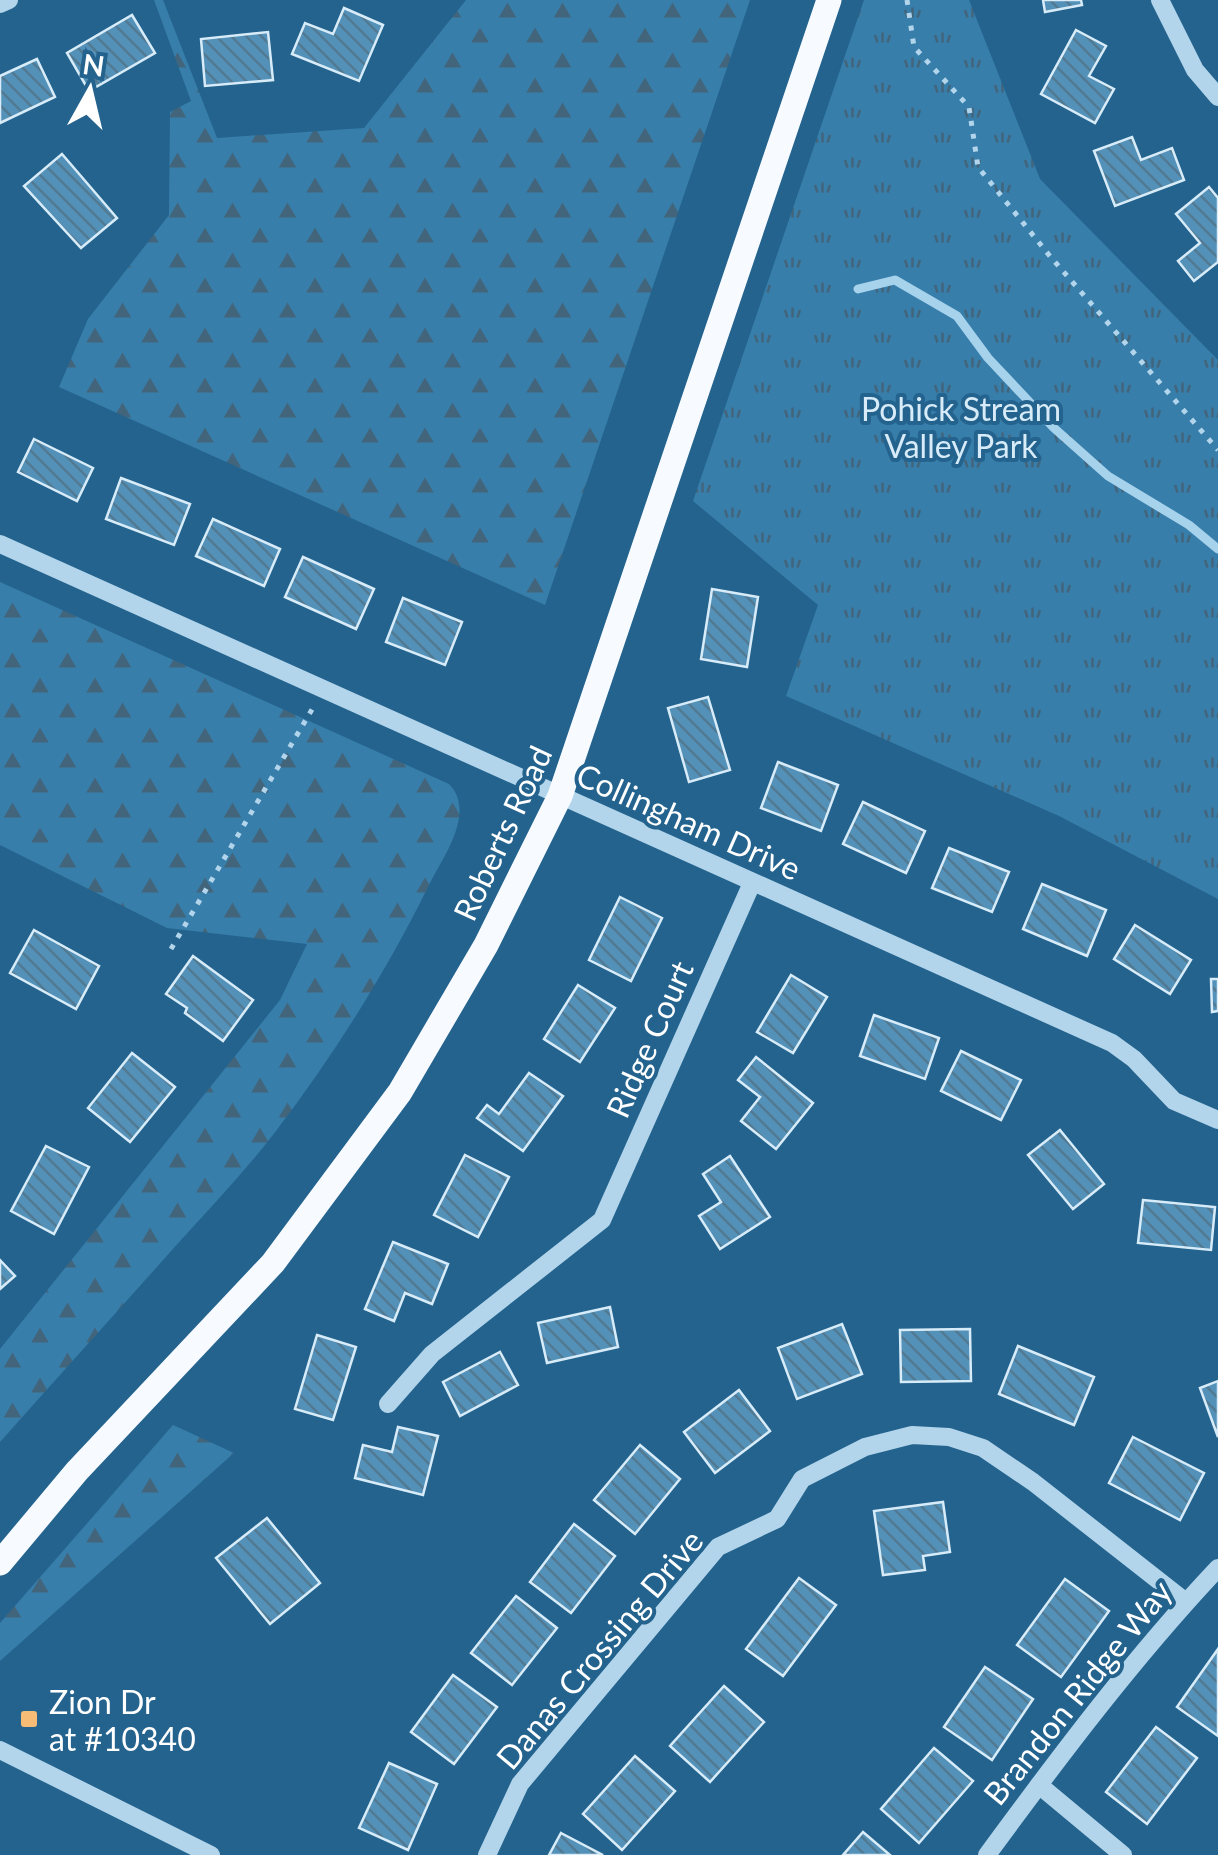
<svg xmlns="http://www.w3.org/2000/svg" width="1218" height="1855" font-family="Lato,sans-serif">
  <defs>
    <pattern id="forest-firs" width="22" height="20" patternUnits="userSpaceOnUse" patternTransform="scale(2.5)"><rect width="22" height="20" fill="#377eab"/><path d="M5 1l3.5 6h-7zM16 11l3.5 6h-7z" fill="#42657c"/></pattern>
    <pattern id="park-tufts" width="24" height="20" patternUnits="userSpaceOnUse" patternTransform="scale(2.5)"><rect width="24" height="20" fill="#377eab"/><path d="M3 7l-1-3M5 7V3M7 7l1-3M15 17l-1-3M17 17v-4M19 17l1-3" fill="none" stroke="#42657c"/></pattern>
    <pattern id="building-back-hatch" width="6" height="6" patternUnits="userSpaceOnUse" patternTransform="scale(2.5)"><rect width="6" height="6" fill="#5491b8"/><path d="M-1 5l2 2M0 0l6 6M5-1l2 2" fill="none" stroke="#517992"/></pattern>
  </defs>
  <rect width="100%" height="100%" fill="#23638e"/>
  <g fill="url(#forest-firs)">
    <path d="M154,0h9l54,138 147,-10 102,-128h284l-205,605 -486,-218 29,-68 81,-104 1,-103 21,-11z"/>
    <path d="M0,582l449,202c28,29 -7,74 -21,103 -42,85 -94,168 -152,244 -32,42 -69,80 -104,119 -57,64 -115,128 -172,192v-93l280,-349 27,-56 -140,-16 -167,-83z"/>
    <path d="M173,1425l61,28 -234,208v-38z"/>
  </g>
  <path fill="url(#park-tufts)" d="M864,0h105l71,179 178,181v539l-159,-83 -273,-120 32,-91 -125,-104z"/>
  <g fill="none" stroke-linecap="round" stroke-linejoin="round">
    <path stroke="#a6d2ec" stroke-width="9" d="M858,289l37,-9 62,36 31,42 66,70 54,48 81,49 29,24"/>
  </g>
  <g fill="url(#building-back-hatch)" stroke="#d7ecf8" stroke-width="2.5">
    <path d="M1043,0h38l1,5 -37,7z"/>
    <path d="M344,8l39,17 -24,56 -67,-27 13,-31 28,11z"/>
    <path d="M132,15l23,38 -66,38 -22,-38z"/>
    <path d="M1076,30l30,16 -17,30 25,13 -19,34 -54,-29z"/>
    <path d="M268,32l5,48 -68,6 -4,-47z"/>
    <path d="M37,59l18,38 -55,26v-47z"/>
    <path d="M1132,137l9,23 31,-12 12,32 -69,26 -21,-55z"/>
    <path d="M62,154l55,64 -36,30 -57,-62z"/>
    <path d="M1209,187l9,11v64l-24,19 -16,-20 22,-18 -24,-29z"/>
    <path d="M34,439l59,29 -16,33 -59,-29z"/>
    <path d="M121,478l69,26 -16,41 -68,-26z"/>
    <path d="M213,519l67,30 -16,37 -68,-30z"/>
    <path d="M303,557l71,32 -18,40 -71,-32z"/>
    <path d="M712,589l46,8 -11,70 -46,-8z"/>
    <path d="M403,598l59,24 -17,43 -59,-23z"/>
    <path d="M708,697l22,73 -41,12 -21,-74z"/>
    <path d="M778,762l60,23 -17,46 -60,-23z"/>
    <path d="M863,802l62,29 -19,42 -63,-29z"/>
    <path d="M949,848l60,24 -17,40 -60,-24z"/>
    <path d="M1042,884l64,26 -19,46 -64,-27z"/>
    <path d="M620,897l42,21 -31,63 -42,-21z"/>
    <path d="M1135,925l56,35 -21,34 -56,-35z"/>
    <path d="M34,930l65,36 -23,43 -66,-36z"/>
    <path d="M193,956l60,44 -30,41 -38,-28 2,-5 -21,-14z"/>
    <path d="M791,975l36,22 -34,56 -36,-21z"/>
    <path d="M1211,979h7v32l-6,1z"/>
    <path d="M578,985l37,23 -35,54 -36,-23z"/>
    <path d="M874,1015l65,23 -14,41 -65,-23z"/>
    <path d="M961,1051l60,29 -20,40 -60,-29z"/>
    <path d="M132,1053l43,34 -45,55 -42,-34z"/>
    <path d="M756,1057l57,46 -37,46 -35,-28 19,-24 -22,-17z"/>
    <path d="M529,1073l34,23 -40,55 -46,-33 10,-13 12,9z"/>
    <path d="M1060,1130l44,54 -31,25 -45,-54z"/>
    <path d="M46,1146l43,21 -35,67 -43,-23z"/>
    <path d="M465,1155l44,22 -31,60 -44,-22z"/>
    <path d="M730,1156l40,61 -50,32 -21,-33 22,-14 -18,-28z"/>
    <path d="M1143,1200l72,7 -4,43 -73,-7z"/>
    <path d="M393,1242l55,22 -16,40 -27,-11 -11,28 -29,-12z"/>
    <path d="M0,1260l15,16 -15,13z"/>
    <path d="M610,1307l8,40 -71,16 -9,-40z"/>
    <path d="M842,1324l20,50 -65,25 -19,-51z"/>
    <path d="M970,1329l1,52 -70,1 -1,-52z"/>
    <path d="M317,1335l39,12 -23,73 -38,-11z"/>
    <path d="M1018,1346l76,31 -20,48 -75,-31z"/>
    <path d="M500,1352l18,33 -58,31 -17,-34z"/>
    <path d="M1218,1381v56l-18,-49z"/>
    <path d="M739,1390l31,41 -55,42 -31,-41z"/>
    <path d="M398,1427l40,9 -15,59 -68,-17 8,-33 29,7z"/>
    <path d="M1133,1437l71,36 -24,47 -71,-37z"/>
    <path d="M640,1445l40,34 -45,55 -41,-34z"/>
    <path d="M943,1502l7,50 -27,4 2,14 -42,5 -9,-64z"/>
    <path d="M267,1518l53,65 -50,41 -54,-66z"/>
    <path d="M574,1524l41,32 -44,57 -41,-31z"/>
    <path d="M799,1578l37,27 -53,71 -37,-27z"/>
    <path d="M1065,1579l44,32 -48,66 -44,-32z"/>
    <path d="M516,1596l41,32 -45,57 -41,-32z"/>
    <path d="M1218,1649v87l-41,-29z"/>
    <path d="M985,1667l48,32 -41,61 -48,-33z"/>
    <path d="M453,1675l44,32 -43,57 -43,-32z"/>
    <path d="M724,1686l40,36 -54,60 -40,-36z"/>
    <path d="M1156,1727l41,31 -50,66 -41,-32z"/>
    <path d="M934,1748l39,33 -54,62 -38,-34z"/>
    <path d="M635,1756l40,35 -53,59 -39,-36z"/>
    <path d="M389,1763l48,21 -29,66 -49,-22z"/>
    <path d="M863,1832l27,23h-47z"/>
    <path d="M561,1833l42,22h-54z"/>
  </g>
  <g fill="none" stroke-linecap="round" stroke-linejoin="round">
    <g stroke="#b2d5eb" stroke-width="5" stroke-dasharray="5 8" stroke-linecap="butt">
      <path d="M907,0l7,47 55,60 9,60 71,88 169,195"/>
      <path d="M171,949l143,-243"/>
    </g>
    <g stroke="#b2d5eb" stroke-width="18">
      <path d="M1160,0l35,70 23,27"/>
      <path d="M0,4l9,-4"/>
      <path d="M0,544l1112,499 22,16 40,42 44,19"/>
      <path d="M388,1404l44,-50 170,-134 150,-337"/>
      <path d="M0,1750l211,105"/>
      <path d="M1039,1785l84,70"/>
      <path d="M487,1855l33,-71 198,-237 59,-28 25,-40 63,-32 47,-12 37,2 34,11 50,34 153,120"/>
      <path d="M987,1855c72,-98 147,-198 231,-287"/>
    </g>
    <path stroke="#f7fbff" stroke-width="25" d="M0,1563l77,-92 196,-208 127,-171 86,-147 74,-149 269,-796"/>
  </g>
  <rect fill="#f7bc75" stroke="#23638e" stroke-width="4" x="19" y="1709" width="20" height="20" rx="5"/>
  <g text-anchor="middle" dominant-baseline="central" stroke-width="8" stroke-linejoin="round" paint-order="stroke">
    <g font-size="32" fill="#d7ecf8" stroke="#23638e">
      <text x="961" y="408">Pohick Stream<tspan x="961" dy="37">Valley Park</tspan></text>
    </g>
    <g font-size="32" fill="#fff" stroke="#23638e">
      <text transform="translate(689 821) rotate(24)">Collingham Drive</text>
      <text transform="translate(502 833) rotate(-65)">Roberts Road</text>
      <text transform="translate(649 1039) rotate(-66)">Ridge Court</text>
      <text transform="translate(599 1649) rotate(-50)">Danas Crossing Drive</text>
      <text transform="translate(1077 1692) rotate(-51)">Brandon Ridge Way</text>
    </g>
    <g font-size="32" fill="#fff" stroke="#23638e" text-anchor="start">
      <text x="49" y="1701">Zion Dr<tspan x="49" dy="37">at #10340</tspan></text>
    </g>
  </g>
  <g transform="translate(90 90) rotate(8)" stroke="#23638e" stroke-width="8" paint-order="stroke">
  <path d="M0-8L18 38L0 25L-18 38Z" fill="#ffffff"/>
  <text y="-15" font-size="28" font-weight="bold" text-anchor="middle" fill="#ffffff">N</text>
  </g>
</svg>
